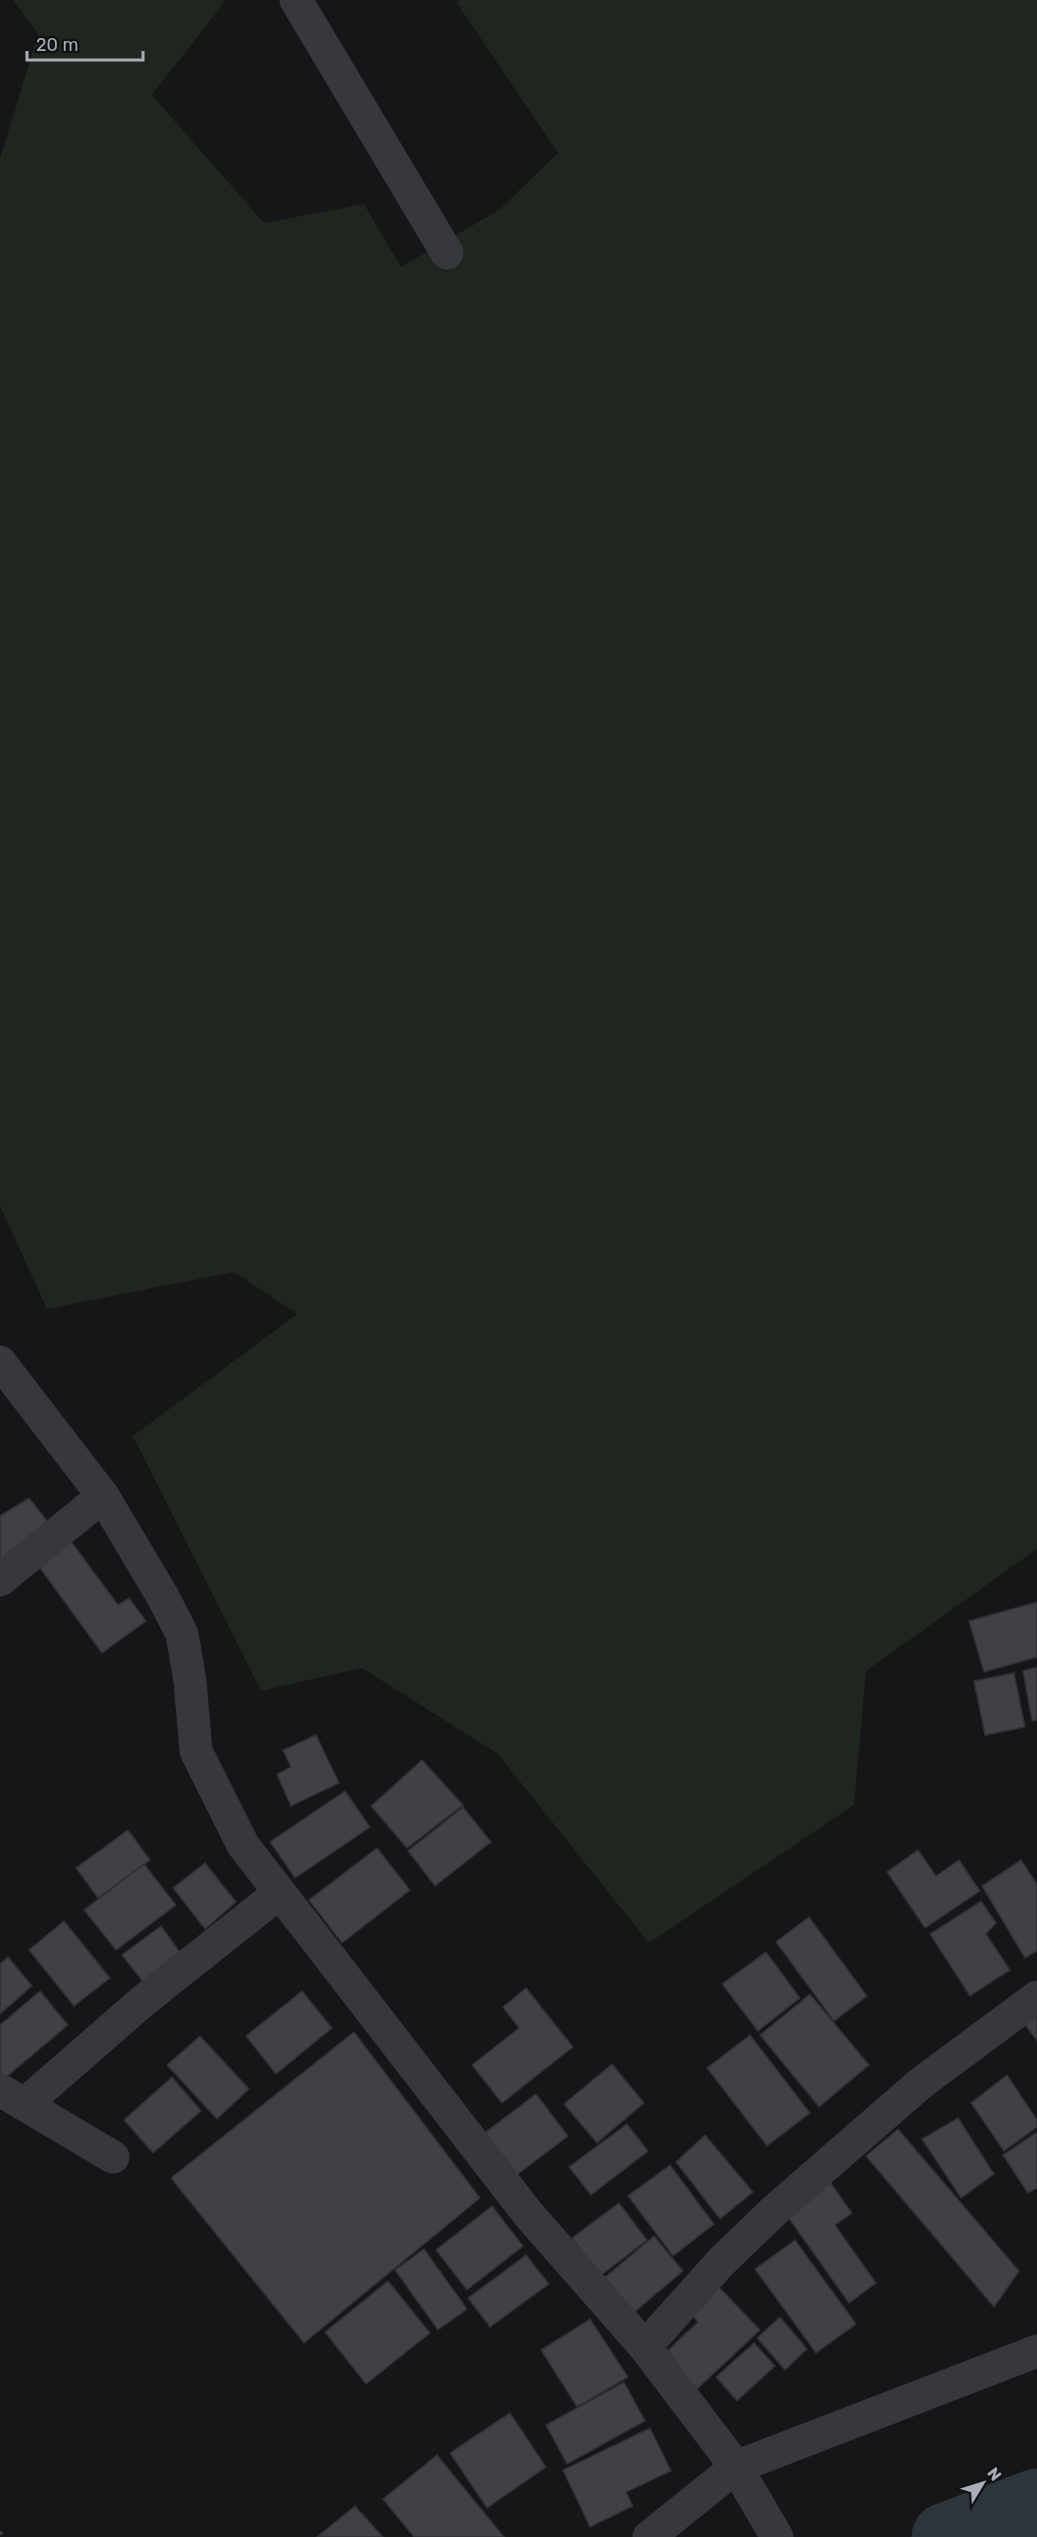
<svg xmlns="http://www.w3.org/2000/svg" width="1037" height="2537" font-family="Rubik,sans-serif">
  <rect width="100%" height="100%" fill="#161618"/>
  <path fill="#1e261f" d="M13,0h213l-74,95 112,128 100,-19 37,63 98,-57 59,-57 -101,-150 2,-3h578v1549l-171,122 -12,134 -205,138 -151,-189 -136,-86 -101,23 -128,-255 164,-122 -63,-42 -187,37 -47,-103v-1047l38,-125z"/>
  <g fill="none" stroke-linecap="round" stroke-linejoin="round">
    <path stroke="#2c353c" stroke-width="69" d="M946,2537l91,-34"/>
  </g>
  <g fill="#404145" stroke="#303034" stroke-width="1.5">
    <path d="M29,1498l23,29 -52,43v-54z"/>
    <path d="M70,1540l48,65 11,-7 17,23 -44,32 -65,-89z"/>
    <path d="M1037,1602v55l-53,15 -15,-51z"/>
    <path d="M1037,1667v53l-5,1 -9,-50z"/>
    <path d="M1014,1673l11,54 -40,8 -11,-54z"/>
    <path d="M316,1735l23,48 -48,23 -14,-32 14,-7 -8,-17z"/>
    <path d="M422,1760l41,45 -56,43 -36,-42z"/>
    <path d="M345,1791l25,36 -75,51 -25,-36z"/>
    <path d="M463,1807l28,35 -56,44 -27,-35z"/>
    <path d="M128,1830l22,30 -52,38 -22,-30z"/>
    <path d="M377,1848l33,42 -68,53 -33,-43z"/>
    <path d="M918,1850l18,26 23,-16 21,31 -55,37 -38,-56z"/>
    <path d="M1021,1860l16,24v67l-12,7 -43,-72z"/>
    <path d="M205,1863l31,39 -31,27 -32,-41z"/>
    <path d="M144,1864l32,41 -60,45 -32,-40z"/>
    <path d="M981,1901l15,22 -10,11 24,36 -40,26 -40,-62z"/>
    <path d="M809,1917l58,79 -33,25 -58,-79z"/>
    <path d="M64,1921l46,57 -36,28 -45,-56z"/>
    <path d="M161,1926l24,33 -37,29 -26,-33z"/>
    <path d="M766,1952l34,46 -42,33 -36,-47z"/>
    <path d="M8,1957l24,29 -32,28v-50z"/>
    <path d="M526,1988l47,59 -71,56 -30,-38 47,-37 -16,-21z"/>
    <path d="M40,1991l28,34 -63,53 -5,-6v-47z"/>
    <path d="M302,1991l30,37 -56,46 -30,-38z"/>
    <path d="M810,1994l59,71 -50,42 -59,-72z"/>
    <path d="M1037,2007v34l-16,-22z"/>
    <path d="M354,2032l126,166 -176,145 -133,-165z"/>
    <path d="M750,2035l60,78 -43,33 -60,-78z"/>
    <path d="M200,2036l49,53 -32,30 -50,-54z"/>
    <path d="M612,2064l32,39 -47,40 -33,-39z"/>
    <path d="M1007,2075l30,45v7l-33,24 -33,-48z"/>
    <path d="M172,2077l29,34 -48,42 -29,-33z"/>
    <path d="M536,2094l32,42 -54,41 -32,-42z"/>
    <path d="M958,2118l36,56 -33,24 -39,-59z"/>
    <path d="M627,2124l21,27 -57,44 -22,-28z"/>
    <path d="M898,2129l121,142 -25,36 -128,-151z"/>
    <path d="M1037,2132v56l-9,5 -25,-38z"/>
    <path d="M705,2135l48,57 -33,27 -44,-57z"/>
    <path d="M670,2165l44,59 -41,32 -45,-60z"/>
    <path d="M827,2178l25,35 -17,12 41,58 -27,20 -66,-93z"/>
    <path d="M619,2203l28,37 -47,36 -28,-38z"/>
    <path d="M492,2206l31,40 -56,44 -31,-40z"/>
    <path d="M654,2236l29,35 -51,43 -29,-35z"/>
    <path d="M795,2240l61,84 -40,29 -61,-84z"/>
    <path d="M424,2249l43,60 -29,21 -43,-60z"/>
    <path d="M526,2255l23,29 -59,43 -22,-29z"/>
    <path d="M388,2281l42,52 -64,51 -41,-52z"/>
    <path d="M716,2284l44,46 -63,59 -33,-35 34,-32 -10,-12z"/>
    <path d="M780,2317l27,32 -22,21 -28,-32z"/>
    <path d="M590,2319l38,58 -51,30 -36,-57z"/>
    <path d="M754,2343l21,23 -38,35 -21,-24z"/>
    <path d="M624,2382l21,39 -78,43 -21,-39z"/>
    <path d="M510,2413l36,54 -59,41 -37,-55z"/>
    <path d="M650,2428l21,43 -45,21 7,14 -43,21 -27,-57z"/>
    <path d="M437,2455l67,82h-90l-31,-38z"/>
    <path d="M355,2506l28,31h-66z"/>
  </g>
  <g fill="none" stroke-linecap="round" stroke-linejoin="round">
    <path stroke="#3d3f44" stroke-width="4" stroke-dasharray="3 4.5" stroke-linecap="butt" d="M0,2532l4,5"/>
    <g stroke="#37383d" stroke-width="33">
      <path d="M296,0l151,253"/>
      <path d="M0,1362l103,134 60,101 19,37 8,47 6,70 47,94 286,370 116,132 91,120 41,70"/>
      <path d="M0,1580l103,-84"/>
      <path d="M0,2090l113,67"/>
      <path d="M26,2103l117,-102 136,-108"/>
      <path d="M645,2347l76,-85 54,-52 146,-127 116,-86"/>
      <path d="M649,2537l87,-70 301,-116"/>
    </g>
  </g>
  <g transform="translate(983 2483) rotate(52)" stroke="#111113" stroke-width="4.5" paint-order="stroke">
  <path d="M0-4.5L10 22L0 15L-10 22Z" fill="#a8adb8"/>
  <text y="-9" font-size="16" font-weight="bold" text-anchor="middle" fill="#a8adb8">N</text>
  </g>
  <path d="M27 51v9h116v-9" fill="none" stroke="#a8adb8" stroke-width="3"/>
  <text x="36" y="51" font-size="18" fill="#a8adb8" stroke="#111113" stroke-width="4.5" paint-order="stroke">20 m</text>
</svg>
